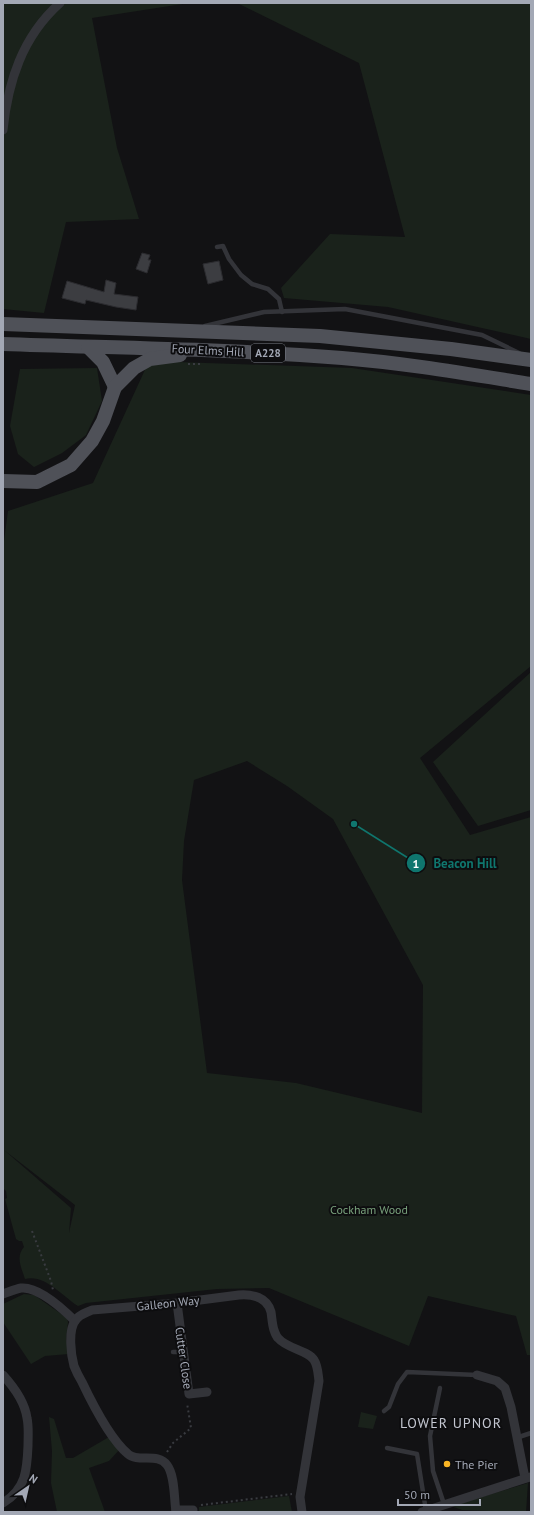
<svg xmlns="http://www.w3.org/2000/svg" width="534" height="1515" font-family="'PT Sans',sans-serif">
  <rect width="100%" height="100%" fill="#121214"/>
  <g fill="#1a221b" fill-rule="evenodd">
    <path d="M3,3h186l-97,15 25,130 22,71 -73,3 -22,91 -41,-4z"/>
    <path d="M237,3h294v336l-143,-32 -104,-9 -3,-10 49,-54 75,3 -46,-174z"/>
    <path d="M149,361l203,7 179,27v271l-111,92 50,77 61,-18v538h-4l-11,-39 -88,-20 -19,50 -140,-58 -52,1 -131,14 -8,3c-16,-10 -33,-32 -53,-27 -3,-10 -10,-22 -1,-32l-2,-6h-3l-3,-2 -11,-40 2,-1 -1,-7 -3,-3v-640l5,-37 85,-28zM247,761l40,25 46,33 90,166 -1,128 -126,-30 -89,-10 -25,-193 2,-39 10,-61zM4,1150l71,55 -6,28 2,-25z"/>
    <path d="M97,368l5,33 -16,34 -24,18 -28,14 -16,-13 -8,-28 10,-57z"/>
    <path d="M531,672v138l-53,16 -45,-64z"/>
    <path d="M24,1294l10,1 33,23 1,4 -2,18 3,14 -24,2 -14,8 -28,-42v-18z"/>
    <path d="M361,1412l16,4 -4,13 -15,-2z"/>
    <path d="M49,1417l5,2 12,39h7l36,-21 10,13 -10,11 -20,7 16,44h-48l-6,-29 1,-32z"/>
    <path d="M528,1483l-2,29 -64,-2 -11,-4z"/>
    <path d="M289,1496l3,16h-93v-5z"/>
  </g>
  <g fill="#3c3d41" stroke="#2c2c30">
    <path d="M142,253l8,2 -2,5h3l-4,13 -11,-4z"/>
    <path d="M219,261l4,19 -15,4 -5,-20z"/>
    <path d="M106,280l10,3 -2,11 24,3 -2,13 -20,-3 -30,-7 -1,4 -23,-6 5,-17 37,11z"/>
  </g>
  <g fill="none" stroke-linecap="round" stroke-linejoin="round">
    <g stroke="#393b40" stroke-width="2" stroke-dasharray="2 3" stroke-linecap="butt">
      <path d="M188,364h12"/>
      <path d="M32,1231l19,50 2,9"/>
      <path d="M167,1452l6,-9 18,-15 -4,-25"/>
      <path d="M201,1505l91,-11"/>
    </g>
    <g stroke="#333439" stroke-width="4.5">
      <path d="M217,247l6,-1 6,13 12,16 11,9 16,5 11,10 3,13"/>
      <path d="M205,326l59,-14 81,-3 137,26 37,18"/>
      <path d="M173,1352h10"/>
      <path d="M440,1388l-10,48 3,35 11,33"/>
      <path d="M384,1411l5,-4 9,-23 9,-12 70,3"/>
      <path d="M516,1438l15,-5"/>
      <path d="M387,1448l30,6 9,57"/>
    </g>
    <g stroke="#333439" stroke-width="9">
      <path d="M3,130c5,-48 19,-93 57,-127"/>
      <path d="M3,1294c6,-2 12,-5 18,-6 17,-2 43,22 54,33"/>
      <path d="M177,1303l12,91 18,-2"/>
      <path d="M3,1375c10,11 22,28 24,43 2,9 1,19 1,28 -1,24 -2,43 -25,57"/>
      <path d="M477,1375l20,6 8,7 6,19 14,71"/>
      <path d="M176,1510h17"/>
      <path d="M176,1512c-2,-13 -1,-37 -9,-47 -9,-13 -29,-2 -39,-11 -18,-15 -36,-51 -46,-72 -3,-5 -6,-11 -8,-16 -3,-11 -6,-35 1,-45 4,-7 11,-8 17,-11l85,-7 62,-8c13,-1 28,2 32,17 1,6 1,12 3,18 1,3 2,6 4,8 9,11 30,12 36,22 4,6 4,14 5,21l-19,116 2,15"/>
      <path d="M422,1512l108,-35"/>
    </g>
    <g stroke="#4f5158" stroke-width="14">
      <path d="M3,324l317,12 131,13 80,11"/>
      <path d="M3,344c113,4 226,5 339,14 63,5 126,16 189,26"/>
      <path d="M88,347l15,15 12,25"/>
      <path d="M3,481l34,1 34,-17 21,-24 11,-20 12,-34 19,-19 16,-9 30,-4"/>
    </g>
  </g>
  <circle fill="#fab524" stroke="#0d0d0f" stroke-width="1.5" cx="447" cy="1464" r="4"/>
  <g text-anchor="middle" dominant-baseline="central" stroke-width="4" stroke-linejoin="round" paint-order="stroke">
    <rect fill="#0d0d0f" stroke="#767a83" stroke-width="1" x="251" y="344" width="34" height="18" rx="3"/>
    <g font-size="11" font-weight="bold" fill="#a3a8b5">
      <text x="268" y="353">A228</text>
    </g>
    <g font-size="12" fill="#a3a8b5" stroke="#0d0d0f">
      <text transform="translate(208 350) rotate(3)">Four Elms Hill</text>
      <text transform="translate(168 1303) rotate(-6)">Galleon Way</text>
      <text transform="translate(184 1358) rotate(82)">Cutter Close</text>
    </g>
    <g font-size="12" fill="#79a17c" stroke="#0d0d0f">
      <text x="369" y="1209">Cockham Wood</text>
    </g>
    <g font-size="12" fill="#a3a8b5" stroke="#0d0d0f" text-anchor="start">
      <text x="455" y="1464">The Pier</text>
    </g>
    <g font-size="14" letter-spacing="1" fill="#c4c7d1" stroke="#0d0d0f">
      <text x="451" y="1423">LOWER UPNOR</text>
    </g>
  </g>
  <path fill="none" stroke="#0f766e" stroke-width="1.5" d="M354 824L416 863"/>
  <g fill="#0f766e" stroke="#0d0d0f" stroke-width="1.5">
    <circle cx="354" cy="824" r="4"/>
    <circle cx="416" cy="863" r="10"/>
  </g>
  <g font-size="12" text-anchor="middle" font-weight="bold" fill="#fff">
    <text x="416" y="868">1</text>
  </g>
  <g font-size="13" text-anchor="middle" font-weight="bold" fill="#0f766e" stroke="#0d0d0f" stroke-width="4" stroke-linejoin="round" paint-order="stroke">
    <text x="465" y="868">Beacon Hill</text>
  </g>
  <rect width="534" height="1515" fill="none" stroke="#a3a8b5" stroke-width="8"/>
  <g transform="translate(28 1487) rotate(34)" stroke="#0d0d0f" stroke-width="3" paint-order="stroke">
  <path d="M0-3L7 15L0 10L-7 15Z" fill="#a3a8b5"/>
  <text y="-6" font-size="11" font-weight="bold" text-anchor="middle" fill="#a3a8b5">N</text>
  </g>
  <path d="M398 1499v6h82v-6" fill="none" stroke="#a3a8b5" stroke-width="2"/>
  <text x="404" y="1499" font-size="12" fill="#a3a8b5" stroke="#0d0d0f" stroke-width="3" paint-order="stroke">50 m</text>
</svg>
